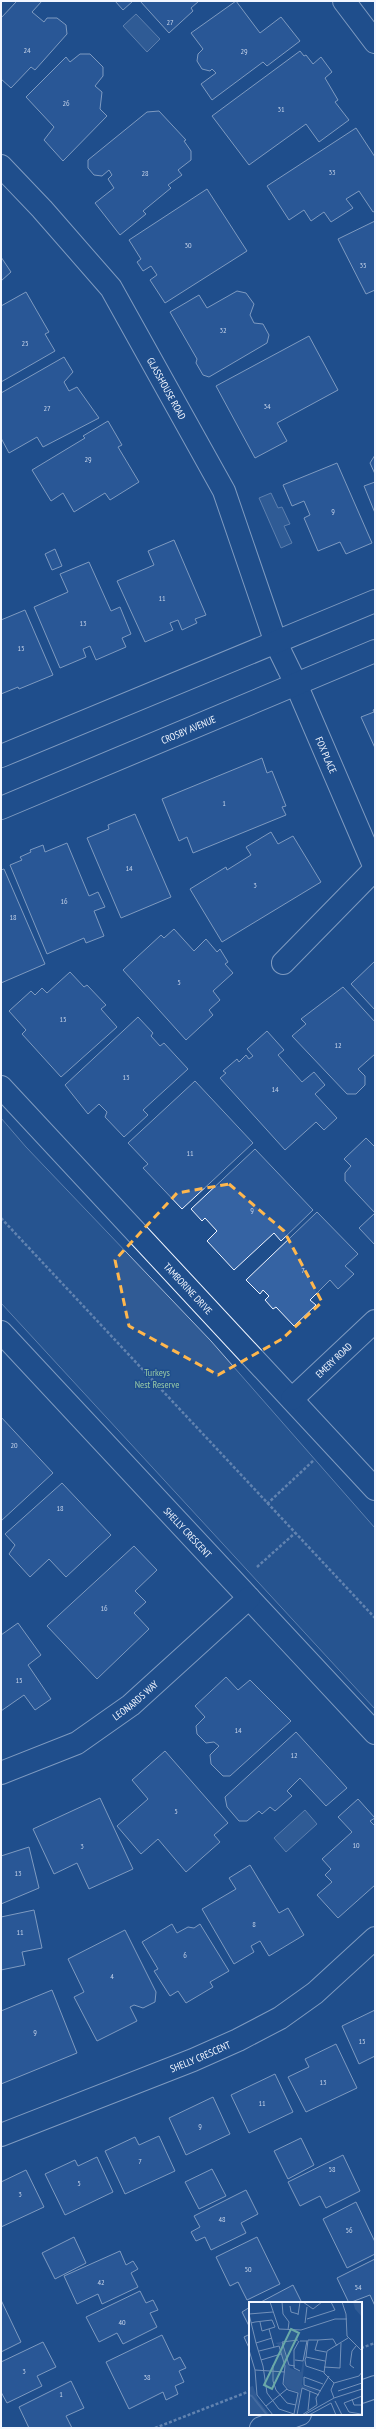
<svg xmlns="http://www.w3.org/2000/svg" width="376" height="2429" font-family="'PT Sans Narrow',sans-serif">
  <rect width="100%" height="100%" fill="#1f4e8c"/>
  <path fill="#305b95" stroke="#a8bbd7" d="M1,1118l25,29 185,194 164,187v181l-374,-406z"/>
  <g fill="#446ba0" stroke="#a8bbd7">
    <path d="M136,14l24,25 -13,13 -24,-26z"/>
    <path d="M271,493l7,15 4,-1 8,17 -6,2 8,17 -11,5 -22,-50z"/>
    <path d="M305,1810l12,14 -31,28 -12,-14z"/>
  </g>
  <g fill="#3563a3" stroke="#f2f6ff">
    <path d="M14,1h28l-10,11 12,10 3,-4h10l9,7 1,9 -32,36 -4,-3 -20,21 -10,-9v-61l15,-16z"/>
    <path d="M115,1h18l-10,9z"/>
    <path d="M140,1h59l-8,7 2,3 -24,22z"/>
    <path d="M236,1l24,32 21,-16 19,24 -33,25 -4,-4 -51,38 -11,-16 15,-11 -4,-4 -2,2 -8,-2 -5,-8 1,-7 5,-5 -12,-16z"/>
    <path d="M300,51l4,5 2,-1 7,9 8,-7 11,15 -7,6 13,22 -3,2 14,18 -30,22 -13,-18 -57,41 -37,-49z"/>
    <path d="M80,54h10l13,13v9l-8,10 7,6 -2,17 7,7 -44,45 -19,-21 10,-13 -28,-30 40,-40 4,5z"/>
    <path d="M159,111l27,29 -2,1 7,10v9l-13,10 4,5 -14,10 3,3 -28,23 3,3 -26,21 -25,-32 19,-15 -6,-9 4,-4 -3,-5 -7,6 -8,-1 -6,-7v-8l59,-48z"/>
    <path d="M356,128l19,29v54l-2,1 -14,-21 -13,8 7,9 -22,14 -7,-10 -13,9 -7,-11 -15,10 -22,-34z"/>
    <path d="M207,189l40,62 -82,52 -15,-23 7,-5 -6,-9 -8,5 -6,-9 4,-3 -12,-19z"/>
    <path d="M375,221v69l-9,4 -28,-55z"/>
    <path d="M1,257l10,15 -10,9z"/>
    <path d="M237,291l9,2 8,11 -4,11 4,8 9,1 6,11 -2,8 -58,34 -6,-2 -7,-12 1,-4 -27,-47 29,-17 8,13z"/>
    <path d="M26,292l23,40 -4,2 10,17 -54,31v-76z"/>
    <path d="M309,336l29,54 -61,33 10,18 -32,17 -39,-72z"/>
    <path d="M64,357l9,15 -9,10 5,9 8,-4 22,31 -56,29 -6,-10 -28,16 -8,-15v-45z"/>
    <path d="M108,421l14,24 -4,2 21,35 -29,18 -5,-7 -31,19 -11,-19 -12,8 -19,-31 53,-32 -2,-2z"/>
    <path d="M375,455v19l-5,-11z"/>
    <path d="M337,463l35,80 -26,11 -6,-12 -22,9 -14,-33 6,-3 -6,-14 -12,5 -9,-21z"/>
    <path d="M375,482v31l-11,-27z"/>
    <path d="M174,540l32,75 -11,4 2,4 -15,7 -4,-10 -8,3 3,7 -28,12 -28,-61 37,-16 -6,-14z"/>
    <path d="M55,549l7,17 -10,4 -7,-16z"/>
    <path d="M89,562l22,49 9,-4 11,27 -9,4 4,9 -30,13 -6,-14 -7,3 3,8 -26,11 -26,-61 34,-15 -8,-18z"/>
    <path d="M25,610l28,65 -34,14 -1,-2 -17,7v-74z"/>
    <path d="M375,709v39l-14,-31 13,-5 -1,-2z"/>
    <path d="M262,758l5,15 5,-2 14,35 -4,1 4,8 -93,38 -6,-16 -8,4 -17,-42z"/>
    <path d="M135,814l36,83 -50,21 -34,-80 22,-9 -1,-4z"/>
    <path d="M271,832l7,12 15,-8 28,46 -99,60 -32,-53 36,-22 1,3 24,-15 -5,-8z"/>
    <path d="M67,843l22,53 9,-4 7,15 -11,4 10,25 -18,7 -2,-5 -37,16 -37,-89 12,-5 -2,-3 11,-5 -1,-2 13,-5 2,7z"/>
    <path d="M4,869l41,95 -44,19v-113z"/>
    <path d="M174,929l20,22 12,-12 11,13 3,-3 8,13 -3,2 8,9 -20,18 7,9 -11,10 4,5 -27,25 -63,-70 38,-35 3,3z"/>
    <path d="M375,961v49l-24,-26z"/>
    <path d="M70,972l14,15 3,-2 19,20 -5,4 16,18 -56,50 -39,-43 4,-4 -17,-19 22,-20 4,4 7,-7 5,5z"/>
    <path d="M343,987l32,35v32l-17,15 7,7v9l-9,9h-9l-55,-58 14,-12 -5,-5z"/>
    <path d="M138,1017l15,16 -2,3 9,10 4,-3 24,26 -45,41 5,5 -24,22 -19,-20 2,-5 -8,-8 -11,10 -23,-29z"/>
    <path d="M267,1031l17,19 -6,5 24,27 12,-10 11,13 -10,9 22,24 -13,12 -8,-8 -31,28 -65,-72 6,-5 -3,-2 14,-12 2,3 7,-7 3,4 4,-3 -6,-7z"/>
    <path d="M195,1081l58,62 -71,66 -39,-41 5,-4 -20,-21z"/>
    <path d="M366,1138l9,9v98l-16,-17 16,-15 -30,-32v-8l6,-7 -7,-7z"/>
    <path d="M255,1149l58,61 -32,31 -7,-8 -40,37 -27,-29 10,-10 -12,-13 -3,3 -11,-12z"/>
    <path d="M317,1212l41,42 -13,12 9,8 -16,15 -8,-9 -20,20 6,5 -22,21 -18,-19 -3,2 -8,-9 4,-4 -6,-6 -3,4 -14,-14z"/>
    <path d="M1,1417l52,56 -52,48z"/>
    <path d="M62,1483l49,52 -45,42 -17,-18 -19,18 -21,-23 6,-9 -10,-11z"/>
    <path d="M134,1546l23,24 -22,21 11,11 -12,11 15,16 -52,50 -50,-53z"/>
    <path d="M18,1623l23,32 -13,10 23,34 -16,11 -11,-15 -23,16v-76z"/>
    <path d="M226,1677l12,13 12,-10 41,41 -61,55h-7l-12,-12 -1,-9 9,-9 -5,-4 -8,1 -9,-9 -1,-8 9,-9 -10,-11z"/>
    <path d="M296,1732l51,56 -21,18 -26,-28 -13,13 5,5 -17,15 -5,-4 -8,7 -3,-3 -12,10h-8l-12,-14 -2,-10z"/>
    <path d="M165,1751l63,72 -14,12 6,7 -34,30 -28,-33 -17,15 -24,-28 31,-27 -16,-19z"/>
    <path d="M100,1798l33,71 -44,20 -12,-26 -23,11 -21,-45z"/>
    <path d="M358,1799l17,19 -5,3 5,5v59l-37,33 -21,-23 15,-13 -7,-7 6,-6 -9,-10 30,-27 -14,-15z"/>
    <path d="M29,1847l10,41 -38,16v-48z"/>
    <path d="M250,1865l29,48 9,-5 16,27 -35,21 -9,-15 -9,5 3,6 -20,12 -32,-55 34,-20 -7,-11z"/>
    <path d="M34,1910l8,38 -20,4 3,13 -24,5v-53z"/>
    <path d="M172,1924l5,9 11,-6 6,1 6,-4 29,47 -19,11 3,5 -27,16 -8,-12 -8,5 -16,-25 4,-2 -16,-27z"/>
    <path d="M125,1930l31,62 -1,10 -12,6 -9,-3 -4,2 7,14 -40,20 -23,-44 10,-5 -16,-33z"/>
    <path d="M52,1990l25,63 -76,31v-73z"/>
    <path d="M375,2010v46l-16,8 -17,-38z"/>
    <path d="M336,2044l21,44 -51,24 -18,-35 21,-10 -4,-8z"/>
    <path d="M275,2074l18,38 -44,21 -18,-38z"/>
    <path d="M213,2097l17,37 -44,21 -17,-37z"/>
    <path d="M159,2136l16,35 -50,23 -20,-43 30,-14 4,8z"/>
    <path d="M301,2138l13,27 -26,14 -14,-28z"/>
    <path d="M343,2155l17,36 -34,17 -6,-12 -20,10 -12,-24z"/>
    <path d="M97,2157l16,35 -48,23 -20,-41 30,-14 3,6z"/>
    <path d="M212,2169l14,27 -27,13 -14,-27z"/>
    <path d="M26,2170l18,37 -43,20v-45z"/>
    <path d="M246,2190l12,24 -17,9 5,10 -35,17 -6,-13 -9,4 -5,-9 9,-5 -6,-11z"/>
    <path d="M356,2202l19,40v12l-28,14 -24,-49z"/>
    <path d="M74,2237l12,26 -31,16 -13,-26z"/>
    <path d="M257,2237l23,47 -33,16 -9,-18 -8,4 -14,-29z"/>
    <path d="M120,2251l6,14 7,-4 5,8 -7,4 7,14 -36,17 -4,-10 -21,10 -13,-28z"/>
    <path d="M375,2259v47l-5,-11 -21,8 -12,-25z"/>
    <path d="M293,2285l9,18h-43z"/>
    <path d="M140,2291l6,12 7,-3 5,10 -8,3 7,14 -34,17 -6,-11 -18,9 -13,-25z"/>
    <path d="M1,2300l20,42 -20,10z"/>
    <path d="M250,2307v21l-8,-16z"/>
    <path d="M250,2334v16l-6,-13z"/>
    <path d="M162,2335l12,25 6,-3 6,11 -7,3 5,11 -9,4 3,8 -12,6 -3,-8 -34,17 -23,-47z"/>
    <path d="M43,2342l13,25 -19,9 5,10 -35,17 -6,-11v-30z"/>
    <path d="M71,2381l13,27 -18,8 6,12h-43l-10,-21z"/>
  </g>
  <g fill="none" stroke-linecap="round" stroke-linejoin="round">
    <defs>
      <g id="minor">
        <path d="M344,1l31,41"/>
        <path id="s1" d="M1,166l41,43 69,79 113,203 52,152 20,41 79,184"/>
        <path d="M1,756l374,-155"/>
        <path id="s2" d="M1,808l374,-157"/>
        <path d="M283,963l92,-94"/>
        <path id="s3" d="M1,1087l374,402"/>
        <path id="s4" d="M1,1332l374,401"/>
        <path id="s5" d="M292,1399l83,-78"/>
        <path id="s6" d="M1,1773l76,-30 54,-38 118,-107"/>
        <path id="s7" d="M1,2135l192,-75 45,-20 42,-22 35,-25 60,-55"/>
        <path d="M361,2392l14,-5"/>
        <path d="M261,2428l39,-14"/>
      </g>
    </defs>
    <use href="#minor" stroke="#f2f6ff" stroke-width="24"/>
    <g stroke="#b3c4dc" stroke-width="2.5" stroke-dasharray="3 2" stroke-linecap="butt">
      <path d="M1,1218l374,400"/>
      <path d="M267,1504l47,-44"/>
      <path d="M257,1567l38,-34"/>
      <path d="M361,2348l14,-5"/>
      <path d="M155,2428l95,-37"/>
    </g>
    <use href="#minor" stroke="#1f4e8c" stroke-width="22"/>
  </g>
  <path d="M0 0H376V2429H0ZM229,1184l55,47 38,71 -40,37 -64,36 -89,-49 -14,-66 62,-67z" fill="#1f4e8c" fill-opacity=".55" fill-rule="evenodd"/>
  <path fill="none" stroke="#ffb74d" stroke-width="3" stroke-dasharray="8 5" stroke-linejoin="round" d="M229,1184l55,47 38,71 -40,37 -64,36 -89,-49 -14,-66 62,-67z"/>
  <g text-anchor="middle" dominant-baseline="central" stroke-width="3" stroke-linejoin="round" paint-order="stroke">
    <g font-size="8" fill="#c3d1e8">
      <text x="170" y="22">27</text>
      <text x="27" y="50">24</text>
      <text x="244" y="51">29</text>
      <text x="66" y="103">26</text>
      <text x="281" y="109">31</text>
      <text x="332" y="172">33</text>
      <text x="145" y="173">28</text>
      <text x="188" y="245">30</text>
      <text x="363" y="265">35</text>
      <text x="223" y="330">32</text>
      <text x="25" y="343">25</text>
      <text x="267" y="406">34</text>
      <text x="47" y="408">27</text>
      <text x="88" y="459">29</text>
      <text x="333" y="511">9</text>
      <text x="162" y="598">11</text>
      <text x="83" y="623">13</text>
      <text x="21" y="648">15</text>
      <text x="224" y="803">1</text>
      <text x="129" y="868">14</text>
      <text x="255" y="885">3</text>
      <text x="64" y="901">16</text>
      <text x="13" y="917">18</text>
      <text x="179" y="982">5</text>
      <text x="63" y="1019">15</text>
      <text x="338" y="1045">12</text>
      <text x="126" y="1077">13</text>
      <text x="275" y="1089">14</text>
      <text x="190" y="1153">11</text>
      <text x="252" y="1210">9</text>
      <text x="303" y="1270">7</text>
      <text x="14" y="1445">20</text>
      <text x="60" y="1508">18</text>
      <text x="104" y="1608">16</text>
      <text x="19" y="1680">15</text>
      <text x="238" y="1730">14</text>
      <text x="294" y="1755">12</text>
      <text x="176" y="1811">5</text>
      <text x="356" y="1845">10</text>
      <text x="82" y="1846">3</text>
      <text x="18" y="1873">13</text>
      <text x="254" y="1924">8</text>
      <text x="20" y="1932">11</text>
      <text x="185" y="1955">6</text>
      <text x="112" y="1976">4</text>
      <text x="35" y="2032">9</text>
      <text x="362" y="2041">15</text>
      <text x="323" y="2082">13</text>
      <text x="262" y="2103">11</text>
      <text x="200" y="2126">9</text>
      <text x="140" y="2161">7</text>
      <text x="332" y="2169">58</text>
      <text x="79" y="2183">5</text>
      <text x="20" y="2194">3</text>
      <text x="222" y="2219">48</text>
      <text x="349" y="2230">56</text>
      <text x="248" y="2269">50</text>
      <text x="101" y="2282">42</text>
      <text x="358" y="2287">54</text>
      <text x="122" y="2322">40</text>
      <text x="24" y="2371">3</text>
      <text x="147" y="2377">38</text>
      <text x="61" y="2394">1</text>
    </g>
    <g font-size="10" fill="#f2f6ff" stroke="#1f4e8c">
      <text stroke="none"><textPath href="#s1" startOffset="279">GLASSHOUSE ROAD</textPath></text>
      <text stroke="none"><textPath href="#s2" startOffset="203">CROSBY AVENUE</textPath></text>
      <text stroke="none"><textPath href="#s1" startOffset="680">FOX PLACE</textPath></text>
      <text stroke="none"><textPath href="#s3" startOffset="275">TAMBORINE DRIVE</textPath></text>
      <text stroke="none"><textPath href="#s5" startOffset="57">EMERY ROAD</textPath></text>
      <text stroke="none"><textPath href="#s4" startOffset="274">SHELLY CRESCENT</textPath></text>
      <text stroke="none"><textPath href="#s6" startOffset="154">LEONARDS WAY</textPath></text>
      <text stroke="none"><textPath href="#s7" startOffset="214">SHELLY CRESCENT</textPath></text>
    </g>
    <g font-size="10" fill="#97c8a6" stroke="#1f4e8c">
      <text x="157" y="1372">Turkeys<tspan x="157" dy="12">Nest Reserve</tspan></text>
    </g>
  </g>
  <g transform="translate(249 2302)">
    <rect width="113" height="113" fill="#1f4e8c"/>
    <path d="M104,0h9v15l-7,-8zM58,35l-5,48 18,7 -19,-4 -5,27 2,-23 -9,-3 -5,-5 1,-19 -6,-20 -4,-2 6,-1 9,26 11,4zM4,84l5,14 12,15h-21v-28z" fill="#305b95"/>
    <path fill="none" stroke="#446ba0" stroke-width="2" d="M0,93l3,1 15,19"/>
    <path fill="none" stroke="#7391ba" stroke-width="1" d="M4,0h13M21,0l9,27 22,1 34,-11h12M33,0l1,12 6,8 -1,8M54,0l10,7 9,-7M93,0l4,12 1,22 15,15M41,4l1,6 7,2M0,12l7,29 7,23 4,27 12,16 15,5 4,-21 -10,-3 -5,-6 2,-18 -6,-20 -20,5M0,12l24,-2M49,13l2,-13M58,17l28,-9 -4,-8M2,21l4,-1 17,-2 3,7 -13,4 -2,-9M56,21l2,-16M20,27l5,18M50,39l-5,9v18l6,3M7,41l16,-5M0,48l6,20 2,25 16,20M77,50l-11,-2 3,-10 15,-1 4,7M57,55l2,-17h10M12,58l20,-6M46,58l8,1 4,-20h-7M24,63v16l3,9 11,13 9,2M46,64l-6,-1 -7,-23 16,-2M75,65l16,1 1,-25M105,66l-4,-3 2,-14 4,-5M6,68l30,2M75,70l-18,-6 -1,-6 1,-3 19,4M85,81l-10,-10 3,-22 21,-13M72,89l-17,-6v-8l19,7M89,89l24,-8M85,96l-3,-8 3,-7 25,-7 3,-4M103,97l2,6h8M86,99l7,14M17,104l21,-17M59,108l2,-19M112,112l-12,-2 -5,-9 18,-7M48,113l5,-27 17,7M53,113l15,-10 -1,-7 13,-22M55,113l30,-17 28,-9M60,113l22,-12 5,12"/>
    <path fill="#6aa9a8" fill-opacity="0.15" stroke="#6aa9a8" stroke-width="2" d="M42,27l8,4 -27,56 -8,-4z"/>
    <rect width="113" height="113" fill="none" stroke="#f2f6ff" stroke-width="2"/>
  </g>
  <rect width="376" height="2429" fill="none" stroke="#f2f6ff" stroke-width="4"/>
</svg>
